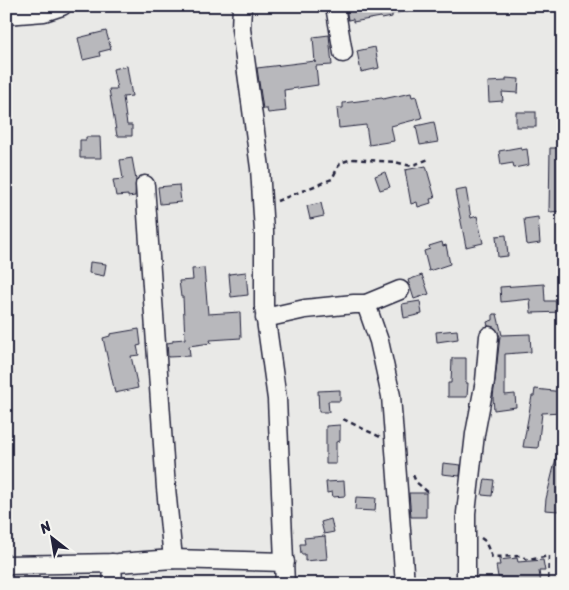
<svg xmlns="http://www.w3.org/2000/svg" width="569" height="590" font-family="Sriracha,sans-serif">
  <rect width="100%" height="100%" fill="#e9e9e7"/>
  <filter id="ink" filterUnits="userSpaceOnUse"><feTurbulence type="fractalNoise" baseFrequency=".02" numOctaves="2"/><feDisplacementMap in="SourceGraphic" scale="10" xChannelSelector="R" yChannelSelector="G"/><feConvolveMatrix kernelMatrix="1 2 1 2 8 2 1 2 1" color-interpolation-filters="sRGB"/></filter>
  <g filter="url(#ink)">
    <g fill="#b8b8bc" stroke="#22223b">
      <path d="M346,6h62v5l-16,3v3l-10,2 -1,-2 -28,5v-3l-5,1z"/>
      <path d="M106,31l5,18 -12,3 1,4 -17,4 -5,-22z"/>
      <path d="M329,35l3,30 -16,1 2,19 -34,5 2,21 -18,2 -1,-4h-4l-6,-41 58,-7v2l-2,-26z"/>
      <path d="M375,47l4,21 -18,4 -4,-21z"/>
      <path d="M127,66l5,30 -9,1 4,28h5v11h-15l-8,-47h8l-4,-20z"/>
      <path d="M506,78l13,1 -1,14 -16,-1 1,9 -14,1 -1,-20 18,-1z"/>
      <path d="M411,93l1,4 4,-1 6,22 -31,8 3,15 -25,4 -3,-20 -27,3 -2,-20h6v-5l39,-5 1,1z"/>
      <rect x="516" y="112" width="20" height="15"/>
      <path d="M434,122l4,20 -18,3 -4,-19z"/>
      <path d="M86,137h14l1,21h-21v-18h6z"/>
      <path d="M521,147v3l6,-1 2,16 -15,3 -1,-5 -12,2 -2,-14z"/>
      <path d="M550,148h13v63l-14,1z"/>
      <path d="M132,158l4,22 -1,16 -7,1v-2l-12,1 -3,-16 10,-1 -3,-19z"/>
      <path d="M426,166l9,32 -5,1 1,4 -13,4 -1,-5 -6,2 -6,-34z"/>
      <path d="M385,172l5,15 -10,3 -5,-14z"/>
      <path d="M179,185l2,17 -21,2 -2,-17z"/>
      <path d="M466,189l5,29 6,-2 6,27 -17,4 -11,-56z"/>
      <path d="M321,203l3,13 -14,3 -3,-13z"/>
      <path d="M538,217l2,26 -13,2 -3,-26z"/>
      <path d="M506,235l2,21 -10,1 -2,-21z"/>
      <path d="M442,242l1,4 3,-1 4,19 -21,7 -5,-20 6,-2 -1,-3z"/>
      <path d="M90,262l16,2 -2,12 -15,-3z"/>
      <path d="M204,268l4,46 32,-2 1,26 -31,2 1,3 -22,3 1,10 -22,1 -1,-14 6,-1v-2l12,-1 -2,-42h-2l-2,-16 14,-1 -1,-11z"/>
      <path d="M246,272l2,23 -17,2 -2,-23z"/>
      <path d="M422,275l7,19 -15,5 -6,-19z"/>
      <path d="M544,284l1,17h18v11l-32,1 -1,-14 -29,3 -1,-15z"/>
      <path d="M420,301l2,13 -18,4 -2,-14z"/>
      <path d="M493,314h4l5,21 28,-1 1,18 -26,2v41l10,-1 1,13 -22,3 -1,-12 7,-62 -5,-8 -7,-2 -1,-4 6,-2z"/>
      <path d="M139,329l2,16 -4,1 2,9 -8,1 7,32 -23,5 -12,-55 7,-2v-2z"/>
      <path d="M457,330l1,9 -21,3 -1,-10z"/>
      <path d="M452,358h14v25h2l-1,14h-19v-14h3z"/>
      <path d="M535,389l28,3v20l-21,1 -4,35 -15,-1 9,-51h2z"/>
      <path d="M340,390v11h-12l1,11h-10l-1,-21z"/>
      <path d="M340,425v16l-4,1v22h-10v-38z"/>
      <path d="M559,446l4,1v49l-3,-1 -1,16 -14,-1 1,-11z"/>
      <path d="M443,463l18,2 -1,11 -18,-2z"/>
      <path d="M485,479l9,1 -2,16 -10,-1z"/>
      <path d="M344,481l1,15 -12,1 -1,-5 -5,1 -1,-11z"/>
      <path d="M409,493h17v24h-15z"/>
      <path d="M356,497l20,1 -1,13 -20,-1z"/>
      <path d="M331,519l3,13 -10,2 -3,-12z"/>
      <path d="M325,536l2,23 -22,2v-7h-4l-1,-10h5l-1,-6z"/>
      <path d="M517,558l1,4 25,-2 2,11h-6l2,13h-39l-1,-7h-3l-2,-12h4l-1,-5z"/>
    </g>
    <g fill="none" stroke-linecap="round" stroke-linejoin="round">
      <defs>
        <g id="minor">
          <path d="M242,6l-1,23 19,139 4,64v74l13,93 8,185"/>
          <path d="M335,6l8,47"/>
          <path d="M6,15l38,-3 18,-6"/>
          <path d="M145,185l21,303 7,71"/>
          <path d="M366,304l13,37 12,55 14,188"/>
          <path d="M265,318l40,-9 49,-5h12l34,-14"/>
          <path d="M112,563l1,21"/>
          <path d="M6,565l112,-2 55,-4 112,3"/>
          <path d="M466,584v-71l9,-79 10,-53 4,-45"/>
        </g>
      </defs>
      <use href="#minor" stroke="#22223b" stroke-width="21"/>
      <g stroke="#22223b" stroke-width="2.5" stroke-dasharray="5 4" stroke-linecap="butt">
        <path d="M277,201l55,-22 8,-16 12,-4 43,3 16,4 18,-7"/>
        <path d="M343,419l37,18"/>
        <path d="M413,475l3,7 13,11"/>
        <path d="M481,538l4,3 7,16 29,-1 7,4 21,-4 -1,28"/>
      </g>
      <use href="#minor" stroke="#f6f6f2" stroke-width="18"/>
    </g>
  </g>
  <rect width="569" height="590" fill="none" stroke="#f6f6f2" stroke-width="25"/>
  <rect x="12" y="12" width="544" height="565" fill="none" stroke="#22223b" stroke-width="2" filter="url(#ink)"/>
  <g transform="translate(52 538) rotate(329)" stroke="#f6f6f2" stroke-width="4" paint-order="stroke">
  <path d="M0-4L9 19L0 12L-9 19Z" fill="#22223b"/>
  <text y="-8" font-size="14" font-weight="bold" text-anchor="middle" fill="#22223b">N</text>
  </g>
</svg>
